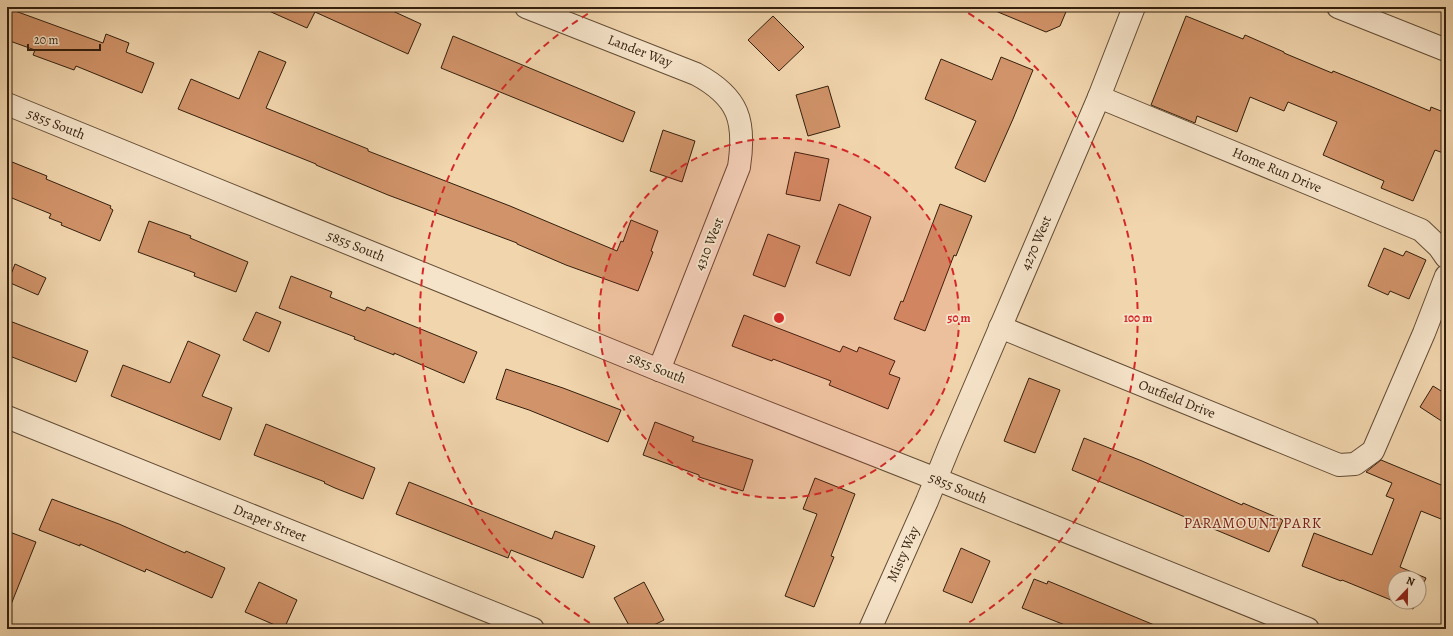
<svg xmlns="http://www.w3.org/2000/svg" width="1453" height="636" font-family="Alegreya,serif">
  <rect width="100%" height="100%" fill="#f1d5ad"/>
  <filter id="stains"><feTurbulence type="fractalNoise" baseFrequency=".005" numOctaves="4"/><feColorMatrix values="0 0 0 0 .2 0 0 0 0 .09 0 0 0 0 .02 0 0 0 .5 -.17"/></filter>
  <radialGradient id="worn" r=".72"><stop offset=".6" stop-color="#630" stop-opacity="0"/><stop offset="1" stop-color="#630" stop-opacity=".3"/></radialGradient>
  <g fill="#d19369" stroke="#331f0d">
    <path d="M260,7h124l37,17 -13,30 -93,-42 -8,16z"/>
    <path d="M986,7h82l-8,19 -14,6z"/>
    <path d="M7,8l96,35 3,-9 23,9 -3,9 28,11 -12,30 -66,-27 -2,4 -41,-15 2,-5 -28,-10z"/>
    <path d="M773,16l31,31 -25,24 -31,-31z"/>
    <path d="M1186,16l57,23 2,-4 39,17v1l48,20 1,-2 37,15 60,25 1,-4 15,6v41l-11,-4 -22,51 -32,-13 3,-7 -61,-26 14,-33 -49,-20 -4,9 -34,-14 -13,35 -40,-16 -2,7 -44,-18z"/>
    <path d="M453,36l182,76 -12,30 -182,-74z"/>
    <path d="M259,51l27,11 -20,46 102,41v2l142,55 107,45 4,-10 2,1 8,-22 27,11 -7,20 2,1 -15,39 -72,-26 -49,-21v-1l-129,-48 -72,-30v-1l-138,-55 13,-30 48,20z"/>
    <path d="M1001,57l32,13 -20,49 -28,63 -30,-14 21,-47 -51,-22 16,-40 51,21z"/>
    <path d="M828,86l12,41 -32,9 -12,-41z"/>
    <path d="M663,130l32,11 -13,41 -32,-11z"/>
    <path d="M795,152l34,7 -9,42 -34,-7z"/>
    <path d="M7,160l40,16 -1,3 65,27 -1,2 3,2 -13,31 -39,-16 1,-2 -13,-5 2,-4 -44,-18z"/>
    <path d="M839,204l32,13 -21,59 -34,-13z"/>
    <path d="M940,204l32,12 -16,40 -2,-1 -29,76 -31,-12 7,-18 2,1z"/>
    <path d="M149,221l42,15 -1,2 58,24 -12,30 -42,-16 1,-3 -57,-21z"/>
    <path d="M768,234l32,12 -15,41 -32,-12z"/>
    <path d="M1384,248l19,8 3,-5 20,9 -17,39 -19,-8 -2,4 -20,-9z"/>
    <path d="M15,264l31,14 -8,17 -30,-13z"/>
    <path d="M291,276l41,16 -2,5 35,14 2,-4 110,45 -13,31 -70,-30v2l-40,-16 1,-2 -76,-29z"/>
    <path d="M256,312l25,10 -12,30 -26,-12z"/>
    <path d="M744,315l96,37 3,-6 14,6 2,-5 36,14 -6,13 11,4 -12,31 -59,-24 2,-4 -58,-22 -1,2 -40,-15z"/>
    <path d="M7,320l81,31 -12,31 -69,-27z"/>
    <path d="M188,341l32,14 -18,41 30,12 -12,32 -109,-44 12,-31 47,18z"/>
    <path d="M506,369l57,19 58,22 -13,32 -79,-32 -33,-11z"/>
    <path d="M1029,378l31,12 -25,63 -31,-12z"/>
    <path d="M1433,386l13,8v30l-26,-17z"/>
    <path d="M655,422l39,15 -2,4 61,19 -10,31 -44,-14v-2l-56,-20z"/>
    <path d="M266,424l109,44 -12,31 -28,-11 -11,-5 1,-1 -71,-27z"/>
    <path d="M1084,438l58,23 100,44 1,-2 40,17 -14,32 -197,-82z"/>
    <path d="M1381,460l65,27v34l-25,-10 -21,56 26,11 -7,16v-16h-24v24h21l-3,7 -71,-29 -1,1 -39,-15 12,-33 58,22 22,-56 -8,-3 6,-13 -26,-11z"/>
    <path d="M815,478l40,16 -24,62 3,1 -20,50 -29,-11 32,-82 -14,-5z"/>
    <path d="M409,482l143,57 3,-8 40,15 -12,32 -72,-28 -3,8 -112,-44z"/>
    <path d="M52,499l67,25 66,29 1,-2 39,17 -13,30 -66,-29 -1,3 -65,-28v2l-41,-16z"/>
    <path d="M7,531l29,11 -28,70 -1,-1z"/>
    <path d="M961,548l29,13 -18,42 -29,-12z"/>
    <path d="M1034,579l13,5 1,-3 116,48h-89l-53,-21z"/>
    <path d="M259,582l38,18 -13,29 -39,-17z"/>
    <path d="M644,582l20,38 -18,9h-15l-17,-31z"/>
  </g>
  <g fill="none" stroke-linecap="round" stroke-linejoin="round">
    <defs>
      <g id="minor">
        <path d="M526,7l170,67c43,23 50,47 43,93l-80,203"/>
        <path d="M1338,7l108,43"/>
        <path d="M1099,97l322,133 18,17 7,10"/>
        <path d="M7,104l652,266 277,109 372,150"/>
        <path d="M1000,327l339,138 16,-1 18,-13 51,-118 22,-57"/>
        <path d="M7,417l526,212"/>
        <path d="M870,629l57,-128 22,-54 150,-350 35,-90"/>
      </g>
    </defs>
    <use href="#minor" stroke="#624c35" stroke-width="24"/>
    <use href="#minor" stroke="#f6e4ca" stroke-width="22"/>
  </g>
  <circle cx="779" cy="318" r="180" fill="#d62828" fill-opacity=".12"/>
  <g fill="none" stroke="#d62828" stroke-width="2" stroke-dasharray="7 5">
    <circle cx="779" cy="318" r="180"/>
    <path d="M600 629A359 359 0 0 1 599 7M958 7A359 359 0 0 1 958 629"/>
  </g>
  <g text-anchor="middle" dominant-baseline="central" stroke-width="3.5" stroke-linejoin="round" paint-order="stroke">
    <g font-size="14" fill="#331f0d" stroke="#f6e4ca">
      <text transform="translate(640 51) rotate(21)">Lander Way</text>
      <text transform="translate(56 124) rotate(22)">5855 South</text>
      <text transform="translate(1277 170) rotate(23)">Home Run Drive</text>
      <text transform="translate(1036 243) rotate(-67)">4270 West</text>
      <text transform="translate(709 244) rotate(-68)">4310 West</text>
      <text transform="translate(356 246) rotate(22)">5855 South</text>
      <text transform="translate(657 368) rotate(22)">5855 South</text>
      <text transform="translate(1177 399) rotate(22)">Outfield Drive</text>
      <text transform="translate(958 488) rotate(22)">5855 South</text>
      <text transform="translate(270 523) rotate(22)">Draper Street</text>
      <text transform="translate(903 554) rotate(-66)">Misty Way</text>
    </g>
    <g font-size="15" letter-spacing="1" fill="#7a1f14" stroke="#f6e4ca">
      <text x="1253" y="523">PARAMOUNT PARK</text>
    </g>
  </g>
  <circle cx="779" cy="318" r="6" fill="#d62828" stroke="#f6e4ca" stroke-width="2"/>
  <g font-size="12" text-anchor="middle" font-weight="bold" fill="#d62828" stroke="#f6e4ca" stroke-width="3.5" stroke-linejoin="round" paint-order="stroke">
    <text x="959" y="322">50 m</text>
    <text x="1138" y="322">100 m</text>
  </g>
  <rect width="1453" height="636" fill="none" stroke="#f1d5ad" stroke-width="24"/>
  <rect x="8" y="8" width="1437" height="620" fill="none" stroke="#331f0d" stroke-width="2"/>
  <rect x="12" y="12" width="1429" height="612" fill="none" stroke="#331f0d"/>
  <g transform="translate(1407 590) rotate(22)"><circle r="19" fill="#f6e4ca" stroke="#a8957e"/>
  <path d="M0-3L7 15L0 10L-7 15Z" fill="#8f2418"/>
  <text y="-6" font-size="11" font-weight="bold" text-anchor="middle" fill="#331f0d">N</text>
  </g>
  <path d="M28 44v6h72v-6" fill="none" stroke="#331f0d" stroke-width="2"/>
  <text x="34" y="44" font-size="12" fill="#331f0d" stroke="#f6e4ca" stroke-width="3" paint-order="stroke">20 m</text>
  <rect width="100%" height="100%" filter="url(#stains)"/>
  <rect width="100%" height="100%" fill="url(#worn)"/>
</svg>
